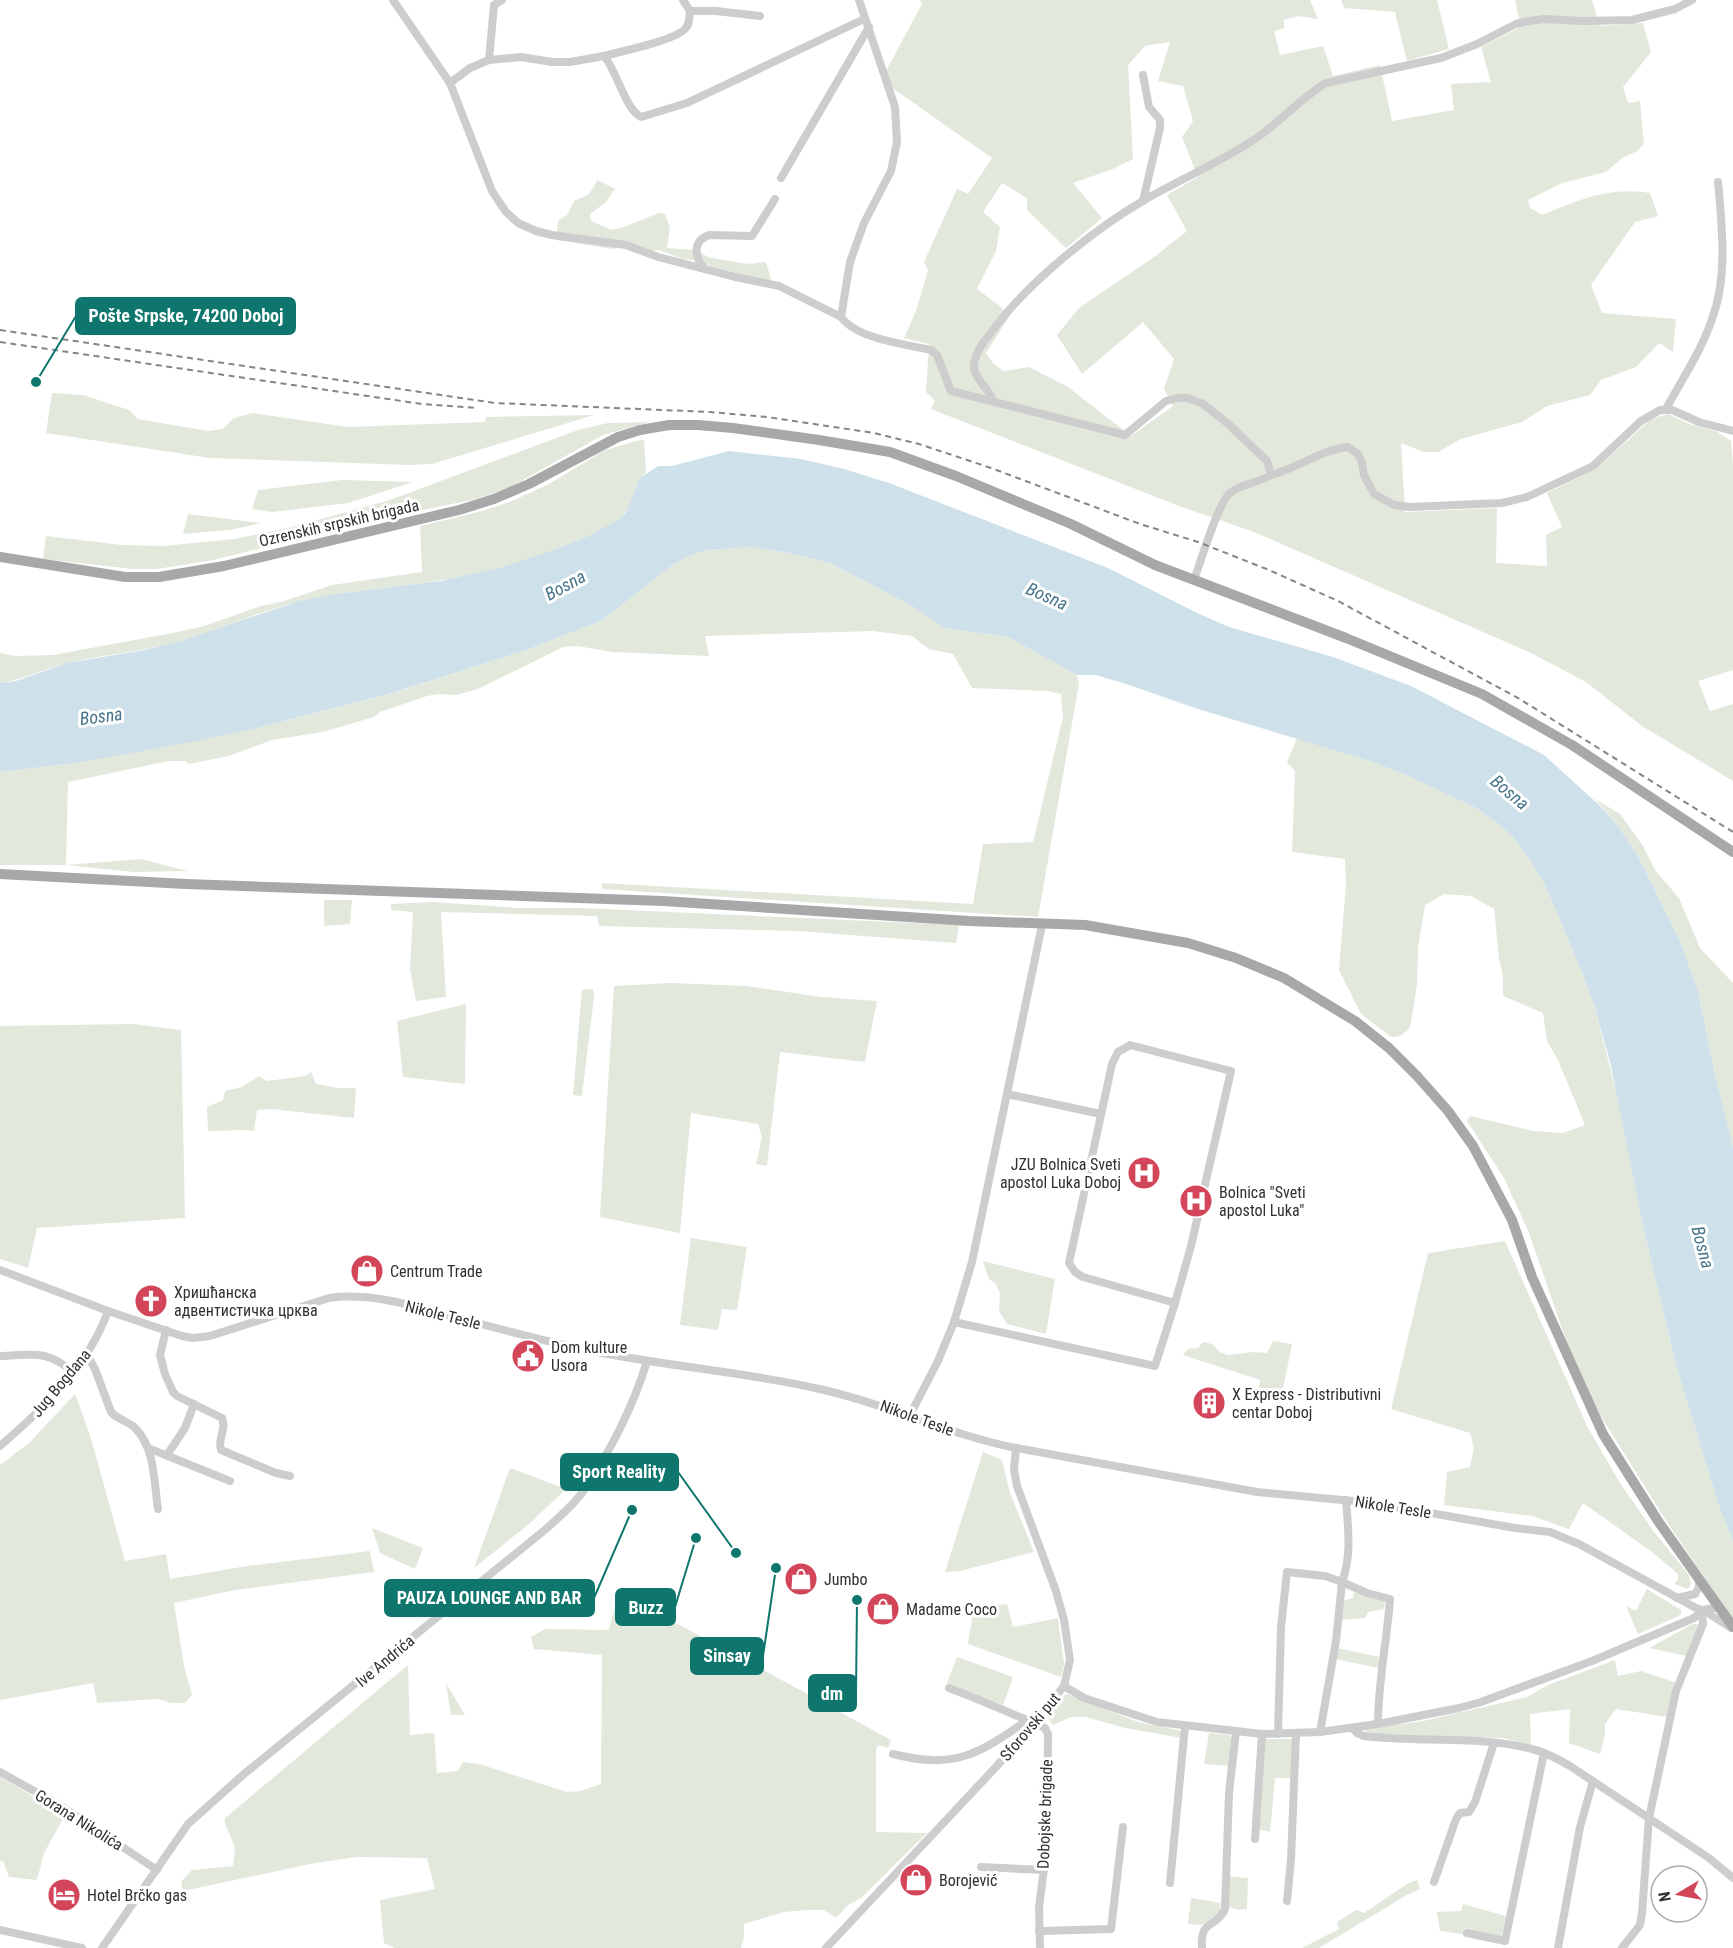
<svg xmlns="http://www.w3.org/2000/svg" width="1733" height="1948" font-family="'Roboto Condensed',sans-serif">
  <rect width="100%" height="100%" fill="#fff"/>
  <g fill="#e3e8dc" fill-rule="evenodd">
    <path d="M920,0h390l8,19 -20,-3 -15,4 2,8 -11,3 6,24 43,-9 10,30 47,-11 12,56 62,-11 -3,-26 40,-2 -10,-35 40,-20 -6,-27h77l8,26 43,-3 8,29 -28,35 5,16 12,-2 4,43 -7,7 -16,8 -15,13 -44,11 -34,17 2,8 12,7c35,-15 69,-29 108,-22l8,23 -23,6 -44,63 11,28 74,6 -3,33 -14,-9 -23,24 -35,13 -11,15 -43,11 -25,16 -61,17 -23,13h-14l-23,-9 4,69 92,-4 -1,55 51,3 -1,-31 16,-8 -15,-34 50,-25 54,-49 17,-5 21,10 27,7 15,10 2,24v205l-35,11 12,30 23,-7v77l-91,-55 -56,-44 -55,-29 -277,-121 -75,-26 -248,-97 4,-8 -9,-9 3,-48 -25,-6 12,-27 12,-41 -4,-8 33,-73 11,5 24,-36 -111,-78 41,-76zM1170,42l-12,39 25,5 10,35 -11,16 16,40 -31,18 20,36 -33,26 -75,51 -22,27 25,39 61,-52 31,37 -10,30 9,17 -42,30 -63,-49 -39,-20 -26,4 -10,-8 -7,-10 23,-36 -8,-10 -24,-18 19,-38 4,-24 -17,-15 19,-29 25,15v12l39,38 36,-30 -29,-35 40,-14 20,-10 -5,-94 17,-19z"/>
    <path d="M1341,0h96l12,49 -42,12 -12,-49 -51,-4z"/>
    <path d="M598,180l17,9 -10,14 -15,11 1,7 21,9 12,-3 35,-14 6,1 5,13 -3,21 29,2 12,7 22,4 19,3 17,-2 6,20 -57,-14 -21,-8 -12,-1 -23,-9 -19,2 -15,-5 -12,2 -57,-9 2,-19 9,-6 7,-14 14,-6z"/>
    <path d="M52,393l31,2 46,15 9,9 70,12 14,-2 12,-11 19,-5 95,14 137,-5 1,-5 108,-2 -162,49 -23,1 -199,-7 -164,-25z"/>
    <path d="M649,422l-46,13 -94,53 -33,11 -92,19 -171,42 -56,9h-24l-90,-10 3,-23 76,9 42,1 70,-7 54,-11 99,-27 191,-71 30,-7z"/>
    <path d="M644,439l2,33c-15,14 -11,37 -29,49 -54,35 -144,56 -207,64 -36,5 -72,7 -108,16 -41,9 -80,28 -121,40 -38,11 -78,13 -116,23 -22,5 -42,16 -65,19v-30l16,3 37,-1 120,-22 31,-7 57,-20 23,-5 48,-16 90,-13 -2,-46 62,-15 30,-10 37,-17 56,-34z"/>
    <path d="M342,480l71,2 -65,21 -76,9 -20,-3 6,-19z"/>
    <path d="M188,514l73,9 -31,7 -47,4z"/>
    <path d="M751,547l33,5 46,11 82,43 32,22 64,9 69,38 2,9 -41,233 -436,-28v-6l371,21 10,-60 50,-2 30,-125 -2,-23 -13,-3 -76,-3 -19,-34 -24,-5 -17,-13 -39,-5 -168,5 4,20 -96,-4 -36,-6 -14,1 -85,42 -22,6 -17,-1 -12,2 -47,16 -6,5 -51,15 -51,8 -43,16 -41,8 -2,-3h-17l-101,21 -2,83 75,-6 47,12 -54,1 -69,-7h-65v-93l76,-9 177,-34 137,-35 136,-44 75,-29 73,-57 17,-9 16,-5z"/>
    <path d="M1297,738l70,22 37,14 72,34 19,13 17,15 16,21 17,28 37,87 13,36 26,103 22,115 33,139 43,141 14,36v78l-68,-101 -63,-101 -27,-52 -46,-133 -25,-55 -37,-57 3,-5 63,15 30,2 22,-8 -27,-65 -11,-19 -4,-28 -40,-17v-19l-4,-19 -5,-49 -23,-13 -27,-2 -19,11 -7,42 -1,38 -7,43 -10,8 -9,1 -30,-23 -22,-44 7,-85 -1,-26 -53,-7 3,-81 -8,-9z"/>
    <path d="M1595,799l25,15 23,32 12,24 24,28 21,50 33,35v165l-17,-69 -18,-88 -19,-52 -41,-83 -23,-34z"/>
    <path d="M324,900h28l-2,24 -26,2z"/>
    <path d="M432,902l88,6h61l378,17 -3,18 -159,-12 -198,-5 -2,-10 -156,-4 5,85 -30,4 -6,-32 3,-57 -22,-2v-6z"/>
    <path d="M671,983l75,3 75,11 56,4 -12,61 -85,-10 -13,114 -11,-2 6,-27 -4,-13 -67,-11 -11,120 -80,-16 14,-231z"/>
    <path d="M593,989l1,8 -12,99 -9,-1 9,-105z"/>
    <path d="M466,1004l-1,80 -62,-7 -6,-56z"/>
    <path d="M133,1024l48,6 4,188 -148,10 -9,40 -28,-9v-233z"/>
    <path d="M311,1072l5,12 22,4h18l-2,30 -83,-9 -14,1 -3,21 -10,-1 -36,1 -1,-24 16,-7 2,-9 17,-4 17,-11 8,5 38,-5z"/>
    <path d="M691,1238l56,9 -10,63 -15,-1 -4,21 -38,-5z"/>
    <path d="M1505,1241l83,187 32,55 34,49 35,43 2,10 -3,4 -14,-5 4,-5v-5l-26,-22 -69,-49 -14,26 -37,-13 -88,-11 3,-33 23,-5 4,-19 -4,-15 -79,-24 37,-156z"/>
    <path d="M983,1261l72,18 -9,55 -39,-10 -8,-13 1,-18 -5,-10 -6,-4z"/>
    <path d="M1273,1341l19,3 -10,50v8l-24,-5 2,-17 -77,-25 5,-6 10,-1 5,-6 9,2 8,8 8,3 25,-3 14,1z"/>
    <path d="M75,1394l15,41 35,126 41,-7 4,25 77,-13 123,-15 4,21 -139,18 -61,13 10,63 8,29 -7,8h-14l-13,-4 -61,4 -4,-20 -93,17v-235l29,-22z"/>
    <path d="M983,1452l19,8 8,33 24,59 -74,19 -15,1z"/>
    <path d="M510,1468l56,21 -37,35 -55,44z"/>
    <path d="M372,1528l51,20 -8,21 -35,-16z"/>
    <path d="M1647,1589l34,21v5l-43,19 -12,-28 10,5z"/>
    <path d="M1354,1592l31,10 -1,7 -16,3 -3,6 -23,2 1,-19 10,-3z"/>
    <path d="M621,1595l95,49 175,96 -3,8 -10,-3 -2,5v82l51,1 -66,65 -13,7 -12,13 -12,-8h-17l-23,2 -40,12v14l-3,10h-346l-11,-5 -4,-43 55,-11 -8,-31 -70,-1 -42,6 -132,28 -2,-9 11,-12 41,-4 2,-19 -10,-23v-6l183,-153 2,70 24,-2 3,40 21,-2 5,-9 16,2 88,28 13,-1 21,-7 1,-129 -68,-6 -3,-12 14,-8 64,1 7,-28z"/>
    <path d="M1007,1604l6,23 45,-9 6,46 -3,13 -93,-33 6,-37z"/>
    <path d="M1693,1624h4l1,3 -11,29 -38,-8z"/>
    <path d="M1337,1648l43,9 -1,11 -44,-9z"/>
    <path d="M957,1657l56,20 -10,28 -56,-22z"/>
    <path d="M1615,1660l3,16 23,-5 36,12 -9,34 -52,-8 -11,15v11l-5,19 -31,-11 1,-34 -40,5 1,31 -28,-7 -129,-4 -8,-2 -2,-3 59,-8 104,-24 21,-12z"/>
    <path d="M446,1683l19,32h-14z"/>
    <path d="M1067,1694l71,28 40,8 3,2 1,6 -57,-10 -39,-11h-15l-18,8c-2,-3 -5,-6 -5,-10 1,-7 13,-18 19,-21z"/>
    <path d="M1209,1733l20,2 2,3 -1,28 -26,-2z"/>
    <path d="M1265,1739h28l-1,39h-17l-5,54 -12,-3z"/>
    <path d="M0,1777l65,38 -21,38 -7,27 -28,-3 -6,-16h-3z"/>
    <path d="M1227,1876l21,2 -1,31 -8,1 -10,-3z"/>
    <path d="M1417,1880l3,9 -13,6 -88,53h-17l37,-19 -2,-7 19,-12 8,3 43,-29z"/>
    <path d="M1191,1898l30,5 -2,10 -17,12 -14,-1z"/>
    <path d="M1463,1904l43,12 -5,21 -36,-9 -2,6 -23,-3 -3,-19 24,-1z"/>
  </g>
  <path fill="#cee0e9" d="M729,451l72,8 43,10 45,14 219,85 87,44 34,15 104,30 78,29 133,69 54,49 17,18 23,34 41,83 19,52 18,88 17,69v394l-14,-36 -43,-141 -33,-139 -32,-160 -16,-58 -13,-36 -37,-87 -17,-28 -16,-21 -17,-15 -19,-13 -72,-34 -37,-14 -169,-51 -72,-25 -30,-9h-19l-69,-38 -64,-9 -32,-22 -82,-43 -46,-11 -33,-5 -44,3 -16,5 -17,9 -73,57 -75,29 -137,44 -136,35 -66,14 -111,20 -76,9v-89l16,-2 51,-18 77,-13 37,-9 118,-40 37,-7 105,-13 62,-14 51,-17 35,-14 29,-16 8,-7 14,-35 18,-12h14z"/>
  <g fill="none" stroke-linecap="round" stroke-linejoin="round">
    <g stroke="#cdcdcd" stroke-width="8">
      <path d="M393,0l57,83 42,108 14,21 12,11 18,8 16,4 74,10 32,12 77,20 44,9 62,31c16,22 63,27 90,33l6,5 14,36 174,44 41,-34 11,-3h11l15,6 23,18 41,39 4,14c27,-7 50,-25 77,-28l10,7 4,9 2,12 10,19 20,11 16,2 92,-4 25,-6 66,-31 48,-45 19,-11h12l27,12 34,9"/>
      <path d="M683,0l7,11"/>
      <path d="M604,56c18,-5 69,-15 81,-27 5,-5 4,-11 5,-18h26l44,5"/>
      <path d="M489,60l5,-55 8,-5"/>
      <path d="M450,83l20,-15 19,-8 32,-3 31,5h18l34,-6c13,15 21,53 37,61l46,-14 177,-84"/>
      <path d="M781,178l88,-151"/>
      <path d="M1143,201l17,-73v-8l-11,-13 -6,-32"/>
      <path d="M703,267c-9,-12 -10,-26 6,-32l43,1 23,-37"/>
      <path d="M841,317l9,-55 14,-39 27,-52 6,-29 -2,-35 -36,-107"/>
      <path d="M993,401c-3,-13 -20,-22 -19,-36 1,-14 14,-28 22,-39 35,-46 100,-98 150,-127 37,-21 77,-38 112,-62 24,-17 43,-39 68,-54l115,-25 36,-14 39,-20 13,-3 15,-2 39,2 49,-1 43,-11 17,-9"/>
      <path d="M1666,409c16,-30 35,-57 46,-90 16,-42 10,-93 6,-137"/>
      <path d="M1194,580c7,-19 23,-74 35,-86 8,-9 30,-11 42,-19"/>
      <path d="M1007,1094l94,20"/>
      <path d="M0,1270l108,41 74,25 11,2 17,-2 119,-38c42,-6 85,8 125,19 38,10 76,20 115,29 84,20 171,24 255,44 66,15 126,45 192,58l241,44 117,11 141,25 35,4 29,12 117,64 7,2 16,-3"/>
      <path d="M954,1322l201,44 20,-63 16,-57 40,-175 -101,-26 -12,7 -6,12 -43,199 6,9 8,5 92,26"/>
      <path d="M166,1330l-6,25 5,19 8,18 4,4 45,22c5,12 -5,21 -1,32l55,23 14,3"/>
      <path d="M87,1355l8,14 16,43c7,8 17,9 24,16 20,19 19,55 23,81"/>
      <path d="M0,1356c33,-1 47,-7 74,17"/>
      <path d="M910,1415l28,-54 16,-39 18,-60 70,-337"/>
      <path d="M0,1446c44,-38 88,-79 108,-135"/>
      <path d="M148,1448l82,33"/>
      <path d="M167,1455l18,-27 9,-24"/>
      <path d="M1346,1500c2,28 6,55 -4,82l25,11 23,6c-3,42 -12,83 -12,125"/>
      <path d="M1677,1598l18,-4 4,-7v-7"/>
      <path d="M1064,1686l20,12 73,24 105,12 58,-2 58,-8 81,-16 22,-6 111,-41 102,-43 9,-8 28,18"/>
      <path d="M949,1688c32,12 64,26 96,40l3,6 -1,112 -8,61 1,41"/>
      <path d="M1352,1728l5,5 7,3c55,7 114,-1 168,13 13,3 26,10 38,17l139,92 24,20"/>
      <path d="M1278,1734l3,-107 6,-55 38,4 17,6 -6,59 -16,91"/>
      <path d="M893,1754c61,15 83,2 133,-33"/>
      <path d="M0,1772l61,34 96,64"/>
      <path d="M1255,1839l7,-105"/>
      <path d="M981,1867l63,3"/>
      <path d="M1434,1882l22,-63 4,-6 9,-1 6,-10 19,-59"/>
      <path d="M1170,1883l15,-157"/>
      <path d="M1287,1901l4,-42 5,-125"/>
      <path d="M0,1930l82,18"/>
      <path d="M1039,1931l72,-2 12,-102"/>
      <path d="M1467,1933l38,8 39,-188"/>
      <path d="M102,1948l86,-124 56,-50 302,-245c13,-12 28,-24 38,-39 26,-38 50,-85 63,-129"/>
      <path d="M826,1948l169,-180 39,-44 30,-38 6,-26 -6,-40 -8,-29 -39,-105 -3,-16 2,-22"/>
      <path d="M1202,1948c-2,-30 14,-19 23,-39l4,-116 7,-62"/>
      <path d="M1558,1948l22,-121 13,-46"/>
      <path d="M1622,1948l18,-23 2,-12 7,-95 27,-127 27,-67 -1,-12"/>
    </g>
    <g stroke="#a8a8a8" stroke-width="10">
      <path d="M0,557l125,20h34l65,-11 235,-56 35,-11 35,-15 89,-47 22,-7 29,-5h29l35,3 86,12 71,12 66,24 115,48 84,41 191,73 136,56 90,51 161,107"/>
      <path d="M0,874l186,10 477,17 306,20 116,4 103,18 48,15 48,20 71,43 34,27 28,28 31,35 25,35 39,74 20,57 71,157 55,87 75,106"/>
    </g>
    <g stroke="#858585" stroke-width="2" stroke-dasharray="6 4.5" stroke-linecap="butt">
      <path d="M0,330l495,73 215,9 57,5 107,16 45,11 72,24 149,56 58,18 71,28 69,31 180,97 215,134"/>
      <path d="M0,342l422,62 56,4"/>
    </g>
  </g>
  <defs>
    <symbol id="hospital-disc" viewBox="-11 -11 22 22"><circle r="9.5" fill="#d3465a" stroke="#fff"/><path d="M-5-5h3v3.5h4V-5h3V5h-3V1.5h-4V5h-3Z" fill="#fff"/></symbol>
    <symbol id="shop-disc" viewBox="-11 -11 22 22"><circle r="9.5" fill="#d3465a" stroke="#fff"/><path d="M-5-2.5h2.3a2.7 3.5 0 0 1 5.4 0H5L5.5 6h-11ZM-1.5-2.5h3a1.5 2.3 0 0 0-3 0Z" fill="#fff"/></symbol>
    <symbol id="church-disc" viewBox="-11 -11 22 22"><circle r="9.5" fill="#d3465a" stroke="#fff"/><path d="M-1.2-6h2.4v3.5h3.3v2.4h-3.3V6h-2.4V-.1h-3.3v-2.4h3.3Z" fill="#fff"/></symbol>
    <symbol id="civic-disc" viewBox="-11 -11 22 22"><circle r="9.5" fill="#d3465a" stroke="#fff"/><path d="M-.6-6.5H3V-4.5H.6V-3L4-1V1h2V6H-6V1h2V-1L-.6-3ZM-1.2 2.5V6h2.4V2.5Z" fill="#fff"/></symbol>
    <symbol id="building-disc" viewBox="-11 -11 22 22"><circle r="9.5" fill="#d3465a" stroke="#fff"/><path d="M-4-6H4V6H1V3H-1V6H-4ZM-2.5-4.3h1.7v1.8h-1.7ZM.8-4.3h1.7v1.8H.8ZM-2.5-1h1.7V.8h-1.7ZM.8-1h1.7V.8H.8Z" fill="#fff"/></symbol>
    <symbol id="hotel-disc" viewBox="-11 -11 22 22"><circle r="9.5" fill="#d3465a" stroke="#fff"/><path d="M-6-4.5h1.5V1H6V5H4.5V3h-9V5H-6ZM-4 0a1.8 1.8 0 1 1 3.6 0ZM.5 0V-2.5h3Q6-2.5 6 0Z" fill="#fff"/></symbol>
  </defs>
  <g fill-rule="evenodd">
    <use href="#hospital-disc" x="1125" y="1154" width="38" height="38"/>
    <use href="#hospital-disc" x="1177" y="1182" width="38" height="38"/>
    <use href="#shop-disc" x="348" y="1252" width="38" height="38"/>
    <use href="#church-disc" x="132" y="1282" width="38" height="38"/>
    <use href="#civic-disc" x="509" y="1337" width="38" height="38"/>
    <use href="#building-disc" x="1190" y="1384" width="38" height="38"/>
    <use href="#shop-disc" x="782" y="1560" width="38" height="38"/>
    <use href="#shop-disc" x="864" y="1590" width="38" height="38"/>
    <use href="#shop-disc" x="897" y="1861" width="38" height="38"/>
    <use href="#hotel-disc" x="45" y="1876" width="38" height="38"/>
  </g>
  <g text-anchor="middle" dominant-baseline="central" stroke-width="6" stroke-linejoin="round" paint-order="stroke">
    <g font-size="16" fill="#303030" stroke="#fff">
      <text transform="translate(339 523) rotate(-13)">Ozrenskih srpskih brigada</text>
      <text transform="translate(443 1315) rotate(14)">Nikole Tesle</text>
      <text transform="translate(61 1383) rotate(-50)">Jug Bogdana</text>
      <text transform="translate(917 1418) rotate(20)">Nikole Tesle</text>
      <text transform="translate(1393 1507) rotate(9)">Nikole Tesle</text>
      <text transform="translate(385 1661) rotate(-40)">Ive Andrića</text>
      <text transform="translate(1030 1727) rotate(-50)">Sforovski put</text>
      <text transform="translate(1045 1814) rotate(-88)">Dobojske brigade</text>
      <text transform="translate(79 1820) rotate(32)">Gorana Nikolića</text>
    </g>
    <g font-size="16" fill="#303030" stroke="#fff" text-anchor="start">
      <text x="1121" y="1164" text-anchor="end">JZU Bolnica Sveti<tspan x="1121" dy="18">apostol Luka Doboj</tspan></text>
      <text x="1219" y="1192">Bolnica "Sveti<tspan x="1219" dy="18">apostol Luka"</tspan></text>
      <text x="390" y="1271">Centrum Trade</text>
      <text x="174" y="1292">Хришћанска<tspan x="174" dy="18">адвентистичка црква</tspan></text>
      <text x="551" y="1347">Dom kulture<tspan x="551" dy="18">Usora</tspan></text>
      <text x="1232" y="1394">X Express - Distributivni<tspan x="1232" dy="18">centar Doboj</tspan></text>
      <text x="824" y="1579">Jumbo</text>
      <text x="906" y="1609">Madame Coco</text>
      <text x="939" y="1880">Borojević</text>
      <text x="87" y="1895">Hotel Brčko gas</text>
    </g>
    <g font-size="18" font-style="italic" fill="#46748a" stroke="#fff">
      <text transform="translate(565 585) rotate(-29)">Bosna</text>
      <text transform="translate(1047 596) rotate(24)">Bosna</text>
      <text transform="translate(101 716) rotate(-7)">Bosna</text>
      <text transform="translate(1510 792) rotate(40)">Bosna</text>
      <text transform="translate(1703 1247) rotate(75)">Bosna</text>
    </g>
  </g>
  <path fill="none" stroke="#0f766e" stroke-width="2" d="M36 382L76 316M736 1553L678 1472M632 1510L594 1598M696 1538L675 1607M776 1568L763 1656M857 1600L856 1693"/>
  <g fill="#0f766e" stroke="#fff" stroke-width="2">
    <circle cx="36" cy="382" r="6"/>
    <circle cx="736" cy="1553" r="6"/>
    <circle cx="632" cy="1510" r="6"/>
    <circle cx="696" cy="1538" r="6"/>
    <circle cx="776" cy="1568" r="6"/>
    <circle cx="857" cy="1600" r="6"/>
  </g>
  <g fill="#0f766e" stroke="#0f766e" stroke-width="2">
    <rect x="76" y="298" width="219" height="36" rx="6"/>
    <rect x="561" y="1454" width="117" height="36" rx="6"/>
    <rect x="385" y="1580" width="209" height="36" rx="6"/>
    <rect x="616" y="1589" width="59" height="36" rx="6"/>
    <rect x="691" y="1638" width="72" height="36" rx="6"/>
    <rect x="809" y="1675" width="47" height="36" rx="6"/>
  </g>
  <g font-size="18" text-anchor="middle" font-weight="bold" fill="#fff">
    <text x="186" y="322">Pošte Srpske, 74200 Doboj</text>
    <text x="619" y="1478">Sport Reality</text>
    <text x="489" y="1604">PAUZA LOUNGE AND BAR</text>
    <text x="646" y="1614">Buzz</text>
    <text x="727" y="1662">Sinsay</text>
    <text x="832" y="1700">dm</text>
  </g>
  <g transform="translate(1679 1894) rotate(260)"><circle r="28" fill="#ffffff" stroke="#acacac" stroke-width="1.5"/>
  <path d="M0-4.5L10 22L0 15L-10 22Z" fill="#d3465a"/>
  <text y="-9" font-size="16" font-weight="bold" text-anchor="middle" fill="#303030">N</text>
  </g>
</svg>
